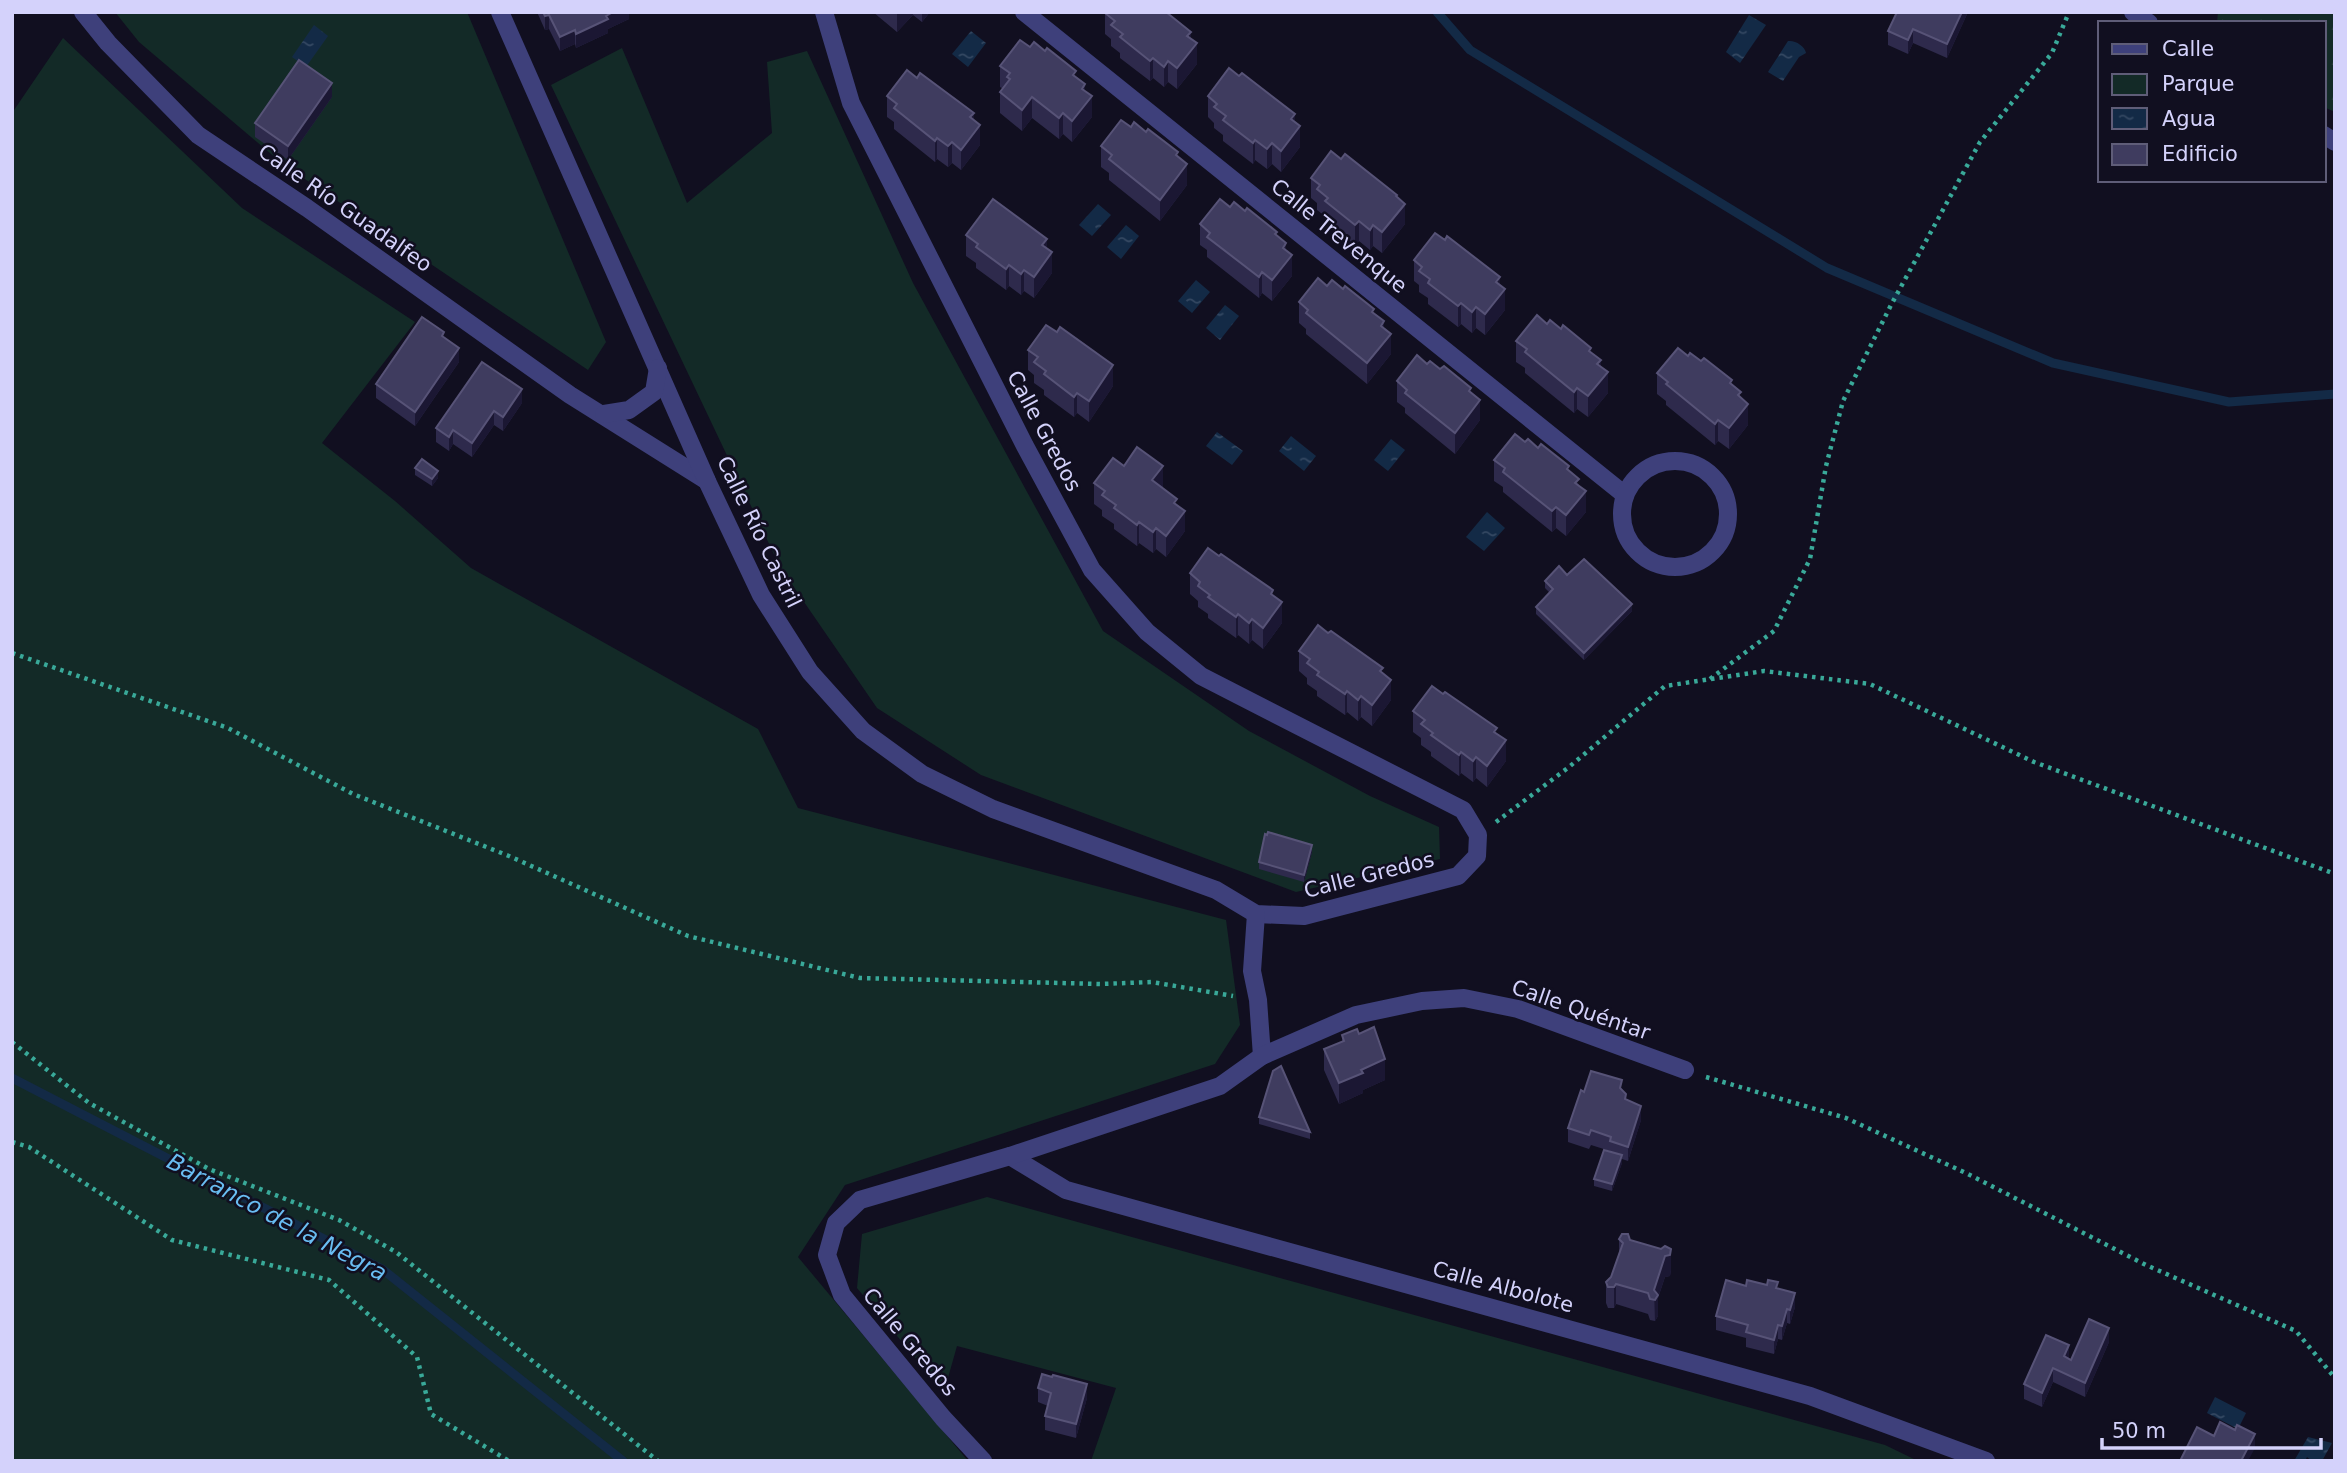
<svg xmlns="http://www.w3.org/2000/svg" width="2347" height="1473" font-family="'DejaVu Sans',sans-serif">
  <defs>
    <pattern id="forest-firs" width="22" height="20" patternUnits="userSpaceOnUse" patternTransform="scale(1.75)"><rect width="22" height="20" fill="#132a27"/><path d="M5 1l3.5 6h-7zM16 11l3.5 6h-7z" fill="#344847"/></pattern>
    <pattern id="water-ripples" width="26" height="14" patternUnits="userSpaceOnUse" patternTransform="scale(1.75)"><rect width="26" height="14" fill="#132a46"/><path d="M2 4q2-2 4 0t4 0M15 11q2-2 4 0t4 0" fill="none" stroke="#344862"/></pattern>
  </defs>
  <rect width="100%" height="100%" fill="#110f20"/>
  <g fill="#132a27">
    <path d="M115,12h352l139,330 -18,28 -304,-205 -145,-123z"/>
    <path d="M63,38l179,170 173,114 -93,121 73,58 76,67 287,161 40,79 428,112 14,105 -25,39 -370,121 -47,72 170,204h-956v-1348z"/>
    <path d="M622,48l65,155 85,-70 -5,-71 40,-11 106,232 190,348 146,100 121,65 69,31 1,32 -144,33 -315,-117 -104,-67 -97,-141 -229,-482z"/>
    <path d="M987,1197l898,248 33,16h-827l25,-73 -159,-42 -13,46 -87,-104 5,-54z"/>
  </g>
  <path fill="url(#forest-firs)" d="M2218,12h117v100l-11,-5v-84h-107z"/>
  <g fill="url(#water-ripples)">
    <path d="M1749,15l17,10 -26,38 -14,-11z"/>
    <path d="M314,25l14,11 -22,31 -14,-10z"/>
    <path d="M971,31l15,12 -18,24 -16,-13z"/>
    <path d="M1788,41c7,-1 17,5 18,12l-7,4 -16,24 -15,-9z"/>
    <path d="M1098,204l13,11 -19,21 -13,-11z"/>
    <path d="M1126,225l13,11 -18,23 -14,-12z"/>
    <path d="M1196,280l14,12 -18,21 -14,-12z"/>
    <path d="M1225,305l14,11 -19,24 -14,-12z"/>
    <path d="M1217,432l26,19 -11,14 -26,-19z"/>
    <path d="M1291,436l25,20 -12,15 -25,-20z"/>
    <path d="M1391,439l14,11 -17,21 -14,-11z"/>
    <path d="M1487,512l18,16 -21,23 -18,-14z"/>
    <path d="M2215,1397l31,16 -8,16 -31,-16z"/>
    <path d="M2308,1437l24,6 -10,18h-10l-5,-4 -2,4h-11z"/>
  </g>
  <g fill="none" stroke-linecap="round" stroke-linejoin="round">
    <g stroke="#132a46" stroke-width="9">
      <path d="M1437,12l33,38 357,218 226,95 176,39 106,-8"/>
      <path d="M12,1078l370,191 241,192"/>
    </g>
    <g stroke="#39a999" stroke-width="4.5" stroke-dasharray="3.5 5" stroke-linecap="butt">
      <path d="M12,653l216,75 125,66 156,62 179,80 172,42 241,6 51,-2 81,14"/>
      <path d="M1710,679l64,-48 36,-72 16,-93 17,-65 48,-96 89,-163 72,-89 17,-41"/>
      <path d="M1496,822l73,-55 96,-81 99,-15 106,13 164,78 301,112"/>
      <path d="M12,1042l77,61 120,66 130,51 57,32 262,209"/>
      <path d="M1706,1077l140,41 122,56 178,91 150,66 39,47"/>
      <path d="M12,1142l17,5 143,93 157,40 88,77 14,57 78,47"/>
    </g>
    <g stroke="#3e407b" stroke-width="18">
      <path d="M83,12l25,31 90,92 109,73 263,187 137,86"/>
      <path d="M500,12l207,469 54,114 49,77 53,59 59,43 71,35 223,81 40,24 48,2 154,-40 19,-20 1,-21 -15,-25 -262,-134 -54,-44 -55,-62 -67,-124 -174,-343 -27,-91"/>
      <path d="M1024,12l601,483"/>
      <path d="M2133,12l16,11"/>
      <path d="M2324,135l11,7"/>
      <path d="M604,414l25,-4 25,-18 4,-24"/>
      <circle cx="1675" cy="514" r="53"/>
      <path d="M1256,914l-4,57 6,29 4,56"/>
      <path d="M1010,1156l56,34 744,206 176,65"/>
      <path d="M983,1461l-40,-43 -101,-123 -15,-40 9,-32 24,-23 150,-44 210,-70 42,-30 94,-41 66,-14 42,-3 54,11 167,61"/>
    </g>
  </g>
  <g fill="#2e2a4c">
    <path d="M537,12h92v7l-21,10v4l-32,15 -1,-4 -15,7 -11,-22 -4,1z"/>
    <path d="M873,12h57l-8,10 -9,-7 -16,17z"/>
    <path d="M1897,12h71l-21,46 -34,-15 -5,11 -20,-9v-14z"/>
    <path d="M1105,13l86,26 6,25 -20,25 -9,-7 -4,5 -11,-9 -3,3 -30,-23v-5l-9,-7v-7l-6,-5z"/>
    <path d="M1030,47l46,30 9,14 7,26 -20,25 -9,-8 -4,5 -27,-21 -10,13 -22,-18v-21l3,-3 -3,-2v-21z"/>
    <path d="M887,96l87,24 6,25 -19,25 -9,-7 -4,4 -11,-8 -2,3 -41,-33v-7l-7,-5z"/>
    <path d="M1208,96l87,26 5,25 -19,25 -9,-8 -5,5 -12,-9 -2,4 -30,-23v-6l-9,-7v-5l-6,-6z"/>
    <path d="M332,97l-44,63 -33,-23v-14z"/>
    <path d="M1131,127l47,29 9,29 -27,36 -51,-41v-7l-8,-6v-21z"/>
    <path d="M1341,159l56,38 8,27 -23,29 -9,-7 -3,4 -11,-9 -4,5 -30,-24v-6l-8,-6v-7l-6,-5v-20z"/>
    <path d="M1230,207l47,29 9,14 6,26 -20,25 -10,-8 -3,5 -52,-41v-7l-7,-5v-21z"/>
    <path d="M966,235l81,13 5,25 -18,25 -10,-7 -3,4 -12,-9 -3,4 -30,-22v-5l-10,-7z"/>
    <path d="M1414,260l86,25 5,25 -20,25 -9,-7 -4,5 -11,-9 -3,3 -30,-23v-6l-9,-6v-7l-5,-4z"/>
    <path d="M1327,286l47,28 10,14 7,26 -24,30 -61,-50v-5l-7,-6v-21z"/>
    <path d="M1547,324l44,28 10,14 7,27 -20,24 -11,-8 -3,4 -49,-40v-5l-9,-6v-21z"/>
    <path d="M444,337l15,25 -44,64 -39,-28v-14z"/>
    <path d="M1028,350l85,36 -24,36 -12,-9 -3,4 -30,-22v-5l-10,-7v-8l-6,-5z"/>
    <path d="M1688,356l13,5 31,23 9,14 7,27 -19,24 -11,-8 -3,4 -49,-40v-4l-9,-7v-21z"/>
    <path d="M1427,364l44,29 9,27 -25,34 -50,-41v-5l-8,-6v-21z"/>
    <path d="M522,403l-19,28 -9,-6 -22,32 -19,-13 -4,7 -13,-9v-14z"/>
    <path d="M1525,442l13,6 31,23 10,14 7,27 -20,24 -10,-8 -4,4 -49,-40v-5l-9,-6v-21z"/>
    <path d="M1124,466l39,20 -1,2 15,17 8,26 -19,26 -10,-8 -3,4 -14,-10 -2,3 -23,-17v-5l-12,-8v-6l-8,-6v-21z"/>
    <path d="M415,468l23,10 -6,8 -17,-11z"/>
    <path d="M1190,573l83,23 9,27 -19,26 -11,-9 -3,4 -11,-9 -2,3 -28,-20v-4l-10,-7v-6l-8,-7z"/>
    <path d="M1567,575l65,36 -48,49 -48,-46v-7l14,-14 -5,-5v-7z"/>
    <path d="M1299,651l84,22 8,27 -19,26 -11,-9 -3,4 -11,-9 -2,3 -28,-19v-5l-10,-7v-6l-8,-7z"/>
    <path d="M1413,711l84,23 9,27 -19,26 -11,-9 -3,4 -12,-9 -2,3 -28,-20v-4l-10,-7v-7l-8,-6z"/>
    <path d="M1312,852l-8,30 -45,-13v-7z"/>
    <path d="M1359,1034l26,46 -22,10v3l-24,11 -15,-34v-21l18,-7v-7z"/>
    <path d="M1622,1091l4,9 15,20 -13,41 -6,-2v4l-10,28 -18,-5v-7l16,-28 -19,-6 -2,4 -21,-7v-14l16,-36z"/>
    <path d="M1259,1117l51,15v7l-51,-15z"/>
    <path d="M1619,1239l11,1 41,30 -1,6 -5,1 -7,21v18l-3,5 -5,-1 -2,-6 -32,-10 -2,4h-6l-2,-5v-21l5,-5 8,-24z"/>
    <path d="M1746,1286l32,2 17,19 -5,17 -3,-1 -5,17 -4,-1 -4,15 -28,-7v-9l-30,-8v-14z"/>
    <path d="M2109,1342l-24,55 -32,-15 -11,25 -18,-8v-15l45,-25 2,1z"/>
    <path d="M1038,1388l49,10 -11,40 -31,-8v-14l3,-10 -10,-4z"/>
  </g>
  <g fill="#1b1733">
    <path d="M613,12h16v7l-21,10v4l-32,15v-14z"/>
    <path d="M897,12h16v3l-16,17z"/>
    <path d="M922,12h8l-8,10z"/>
    <path d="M1962,12h6l-21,46v-14z"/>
    <path d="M549,15v14l-4,1v-14z"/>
    <path d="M1913,29v14l-5,11v-14z"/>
    <path d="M575,30v14l-15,7v-14z"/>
    <path d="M1191,32v19l6,-8v21l-20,25v-21l10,-32z"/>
    <path d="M1153,58v20l-3,3v-20z"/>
    <path d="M1168,61v21l-4,5v-20z"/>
    <path d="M332,83v14l-44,63v-14z"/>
    <path d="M1085,84v20l7,-8v21l-20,25v-21l10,-32z"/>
    <path d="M1032,97v21l-10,13v-21z"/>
    <path d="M974,113v20l6,-8v20l-19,25v-20l9,-33z"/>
    <path d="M1063,113v21l-4,5v-21z"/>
    <path d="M1295,114v19l5,-7v21l-19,25v-21l10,-32z"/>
    <path d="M937,138v21l-2,3v-21z"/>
    <path d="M1255,140v20l-2,4v-21z"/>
    <path d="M952,142v21l-4,4v-21z"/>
    <path d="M1272,143v21l-5,5v-20z"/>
    <path d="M1187,164v21l-27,36v-21z"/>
    <path d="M1397,195v19l8,-10v20l-23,29v-21z"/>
    <path d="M1359,221v20l-4,5v-21z"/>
    <path d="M1373,225v21l-3,4v-20z"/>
    <path d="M1047,239v20l5,-7v21l-18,25v-21l8,-32z"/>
    <path d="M1286,243v19l6,-7v21l-20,25v-21l11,-32z"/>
    <path d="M1009,265v21l-3,4v-21z"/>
    <path d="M1024,270v21l-3,4v-21z"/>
    <path d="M1262,272v21l-3,5v-21z"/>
    <path d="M1500,277v19l5,-7v21l-20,25v-21l11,-32z"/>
    <path d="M1461,303v21l-3,3v-21z"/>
    <path d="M1476,307v21l-4,5v-21z"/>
    <path d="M1384,321v21l7,-8v20l-24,30v-21l14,-37z"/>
    <path d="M459,348v14l-44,64v-14z"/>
    <path d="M1601,360v20l7,-8v21l-20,24v-21l9,-32z"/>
    <path d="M1113,365v21l-24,36v-21z"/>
    <path d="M1577,388v21l-3,4v-21z"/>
    <path d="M522,389v14l-19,28v-14z"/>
    <path d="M1077,393v20l-3,4v-20z"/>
    <path d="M1480,400v20l-25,34v-21z"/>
    <path d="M1748,404v21l-19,24v-21z"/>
    <path d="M494,411v14l-22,32v-14z"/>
    <path d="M1718,420v21l-3,4v-21z"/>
    <path d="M453,430v14l-4,7v-14z"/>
    <path d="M1163,466v20l-11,15v-21z"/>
    <path d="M438,471v7l-6,8v-7z"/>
    <path d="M1586,491v21l-20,24v-21z"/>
    <path d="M1556,507v21l-4,4v-21z"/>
    <path d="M1185,511v20l-19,26v-21z"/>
    <path d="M1139,522v21l-2,3v-21z"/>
    <path d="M1156,528v21l-3,4v-21z"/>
    <path d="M1282,602v21l-19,26v-21z"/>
    <path d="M1632,604v7l-48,49v-7z"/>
    <path d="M1238,614v21l-2,3v-21z"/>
    <path d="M1252,619v21l-3,4v-21z"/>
    <path d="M1391,680v20l-19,26v-21z"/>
    <path d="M1347,691v21l-2,3v-21z"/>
    <path d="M1361,696v21l-3,4v-21z"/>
    <path d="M1506,740v21l-19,26v-21z"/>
    <path d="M1461,752v21l-2,3v-21z"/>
    <path d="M1476,757v21l-3,4v-21z"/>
    <path d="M1312,845v7l-8,30v-7z"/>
    <path d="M1385,1059v21l-22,10v3l-24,11v-21l22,-13z"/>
    <path d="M1641,1106v14l-13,41v-14z"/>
    <path d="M1622,1155v8l-10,28v-7z"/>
    <path d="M1671,1249v21l-1,6 -5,1 -7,21v18l-3,5 -1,-31 11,-34z"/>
    <path d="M1616,1284v20l-2,4v-21z"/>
    <path d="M1795,1293v14l-5,17v-14z"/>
    <path d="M1787,1309v14l-5,17v-14z"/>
    <path d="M1778,1325v14l-4,15v-14z"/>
    <path d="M2109,1328v14l-24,55v-14z"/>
    <path d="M2069,1345v14l-5,-3z"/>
    <path d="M2053,1368v14l-11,25v-14z"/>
    <path d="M1087,1384v14l-11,40v-14z"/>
    <path d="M2255,1434v14l-7,13h-7z"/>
  </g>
  <g fill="#3f3c5f" stroke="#575377" stroke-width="2">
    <path d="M543,12h70l-7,4 2,3 -32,15 -1,-4 -15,7 -11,-22 -4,1z"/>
    <path d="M1106,12h60l25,20 -4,4 10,7 -20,25 -9,-7 -4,6 -11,-9 -3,3 -30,-24 3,-3 -12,-9 4,-4 -10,-8z"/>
    <path d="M1897,12h65l-15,32 -34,-15 -5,11 -20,-9z"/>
    <path d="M1020,40l10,7 4,-5 11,9 2,-3 29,23 -3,4 12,9 -3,5 10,7 -20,25 -9,-8 -4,5 -27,-21 -10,13 -22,-18 10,-13 -3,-2 3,-4 -10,-7z"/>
    <path d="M299,60l33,23 -44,63 -33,-23z"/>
    <path d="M1229,68l10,8 3,-3 53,41 -4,5 9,7 -19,25 -9,-8 -5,6 -12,-9 -2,3 -30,-23 3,-4 -12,-9 3,-3 -9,-8z"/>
    <path d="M907,70l10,8 3,-5 54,40 -4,4 10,8 -19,25 -9,-8 -4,4 -11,-8 -2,3 -41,-33 3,-4 -10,-8z"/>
    <path d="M1121,120l10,7 3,-5 12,10 2,-3 30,23 -2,3 11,9 -27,36 -51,-41 3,-4 -11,-9z"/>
    <path d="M1331,151l10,8 4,-5 52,41 -1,1 9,8 -23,28 -9,-7 -3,5 -11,-9 -4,4 -30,-24 3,-3 -11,-9 3,-4 -9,-7z"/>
    <path d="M993,199l54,40 -5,6 10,7 -18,25 -10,-7 -3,4 -12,-9 -3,4 -30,-22 2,-3 -12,-9z"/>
    <path d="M1220,199l10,8 4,-5 11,9 2,-3 30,24 -2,2 11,9 -3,5 9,7 -20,25 -10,-8 -3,5 -52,-40 3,-4 -10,-9z"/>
    <path d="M1435,233l10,7 2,-4 53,41 -4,5 9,7 -20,25 -9,-7 -4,5 -11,-9 -3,3 -30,-23 2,-4 -11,-8 3,-4 -8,-7z"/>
    <path d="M1318,278l9,8 5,-6 11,9 2,-3 29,23 -2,3 12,9 -3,5 10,8 -24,29 -61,-50 2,-3 -9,-8z"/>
    <path d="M1537,315l10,9 3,-4 11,9 2,-4 28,23 -2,3 12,9 -4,4 11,8 -20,24 -11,-8 -3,4 -49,-40 2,-3 -11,-8z"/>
    <path d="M422,317l22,15 -2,4 17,12 -44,64 -39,-28z"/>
    <path d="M1046,325l11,7 3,-5 53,38 -24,36 -12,-8 -3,4 -30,-23 2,-3 -12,-9 4,-5 -10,-7z"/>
    <path d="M1678,348l10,8 2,-3 11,8 3,-3 28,22 -2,3 11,9 -3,3 10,9 -19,24 -11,-8 -3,4 -49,-40 2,-2 -11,-9z"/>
    <path d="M1417,355l10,9 3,-3 10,8 4,-3 27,22 -2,3 11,9 -25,33 -50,-40 2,-3 -10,-9z"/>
    <path d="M482,362l40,27 -19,28 -9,-6 -22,32 -19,-13 -4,7 -13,-9z"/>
    <path d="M1515,434l10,8 3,-3 10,9 3,-4 28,22 -2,3 12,10 -4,4 11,8 -20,24 -10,-8 -4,4 -49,-39 2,-4 -11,-8z"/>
    <path d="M1137,447l26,19 -11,14 25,19 -3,4 11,8 -19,25 -10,-8 -3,4 -14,-10 -2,3 -12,-9 -11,-8 2,-3 -14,-10 3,-4 -11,-8 19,-25 11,8z"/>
    <path d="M422,459l16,12 -6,8 -17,-11z"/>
    <path d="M1208,548l11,8 2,-2 52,36 -2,4 11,8 -19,26 -11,-9 -3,4 -11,-9 -2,3 -28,-20 2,-2 -12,-9 2,-4 -10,-9z"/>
    <path d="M1584,559l48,45 -48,49 -48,-46 17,-18 -8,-8 14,-15 8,9z"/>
    <path d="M1318,625l10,8 3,-2 52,37 -3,3 11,9 -19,25 -11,-9 -3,4 -11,-9 -2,3 -28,-19 2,-3 -12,-9 3,-4 -11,-8z"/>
    <path d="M1432,686l11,8 2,-2 52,36 -3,4 12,8 -19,26 -11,-9 -3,4 -12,-9 -2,3 -28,-20 2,-2 -12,-9 4,-4 -12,-9z"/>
    <path d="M1268,832l44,13 -8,30 -45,-13 6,-28 2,1z"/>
    <path d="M1374,1027l11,32 -24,11 2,3 -24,10 -15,-34 20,-8 -2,-6 15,-6 2,5z"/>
    <path d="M1281,1066l29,66 -51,-15 14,-46z"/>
    <path d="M1591,1071l31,9 -2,8 6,6 -1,5 16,7 -13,41 -18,-6 1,-4 -20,-7 -2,5 -21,-7 13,-38 3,2z"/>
    <path d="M1604,1150l18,5 -10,29 -18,-5z"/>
    <path d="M1622,1234h6l2,6 31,9 4,-3 6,3 -1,6 -5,1 -11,34 4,5 -3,5 -5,-1 -2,-6 -32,-9 -2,3h-6l-2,-5 5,-5 12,-34 -4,-4z"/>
    <path d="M1726,1280l20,6 1,-6 20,5 1,-5 10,2 -2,6 19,5 -5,17 -3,-1 -5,17 -4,-1 -4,15 -28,-8 2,-7 -32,-9z"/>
    <path d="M2089,1319l20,9 -24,55 -32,-15 -11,25 -18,-9 22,-49 23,10 -5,11 7,4z"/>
    <path d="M1042,1374l10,3 1,-2 34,9 -11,40 -31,-8 6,-23 -13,-5z"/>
    <path d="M2220,1422l15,8 2,-5 18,9 -14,27h-61l17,-34 17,9z"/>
  </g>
  <g text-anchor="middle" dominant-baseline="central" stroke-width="5" stroke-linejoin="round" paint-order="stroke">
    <g font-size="21" fill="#d4d2fb" stroke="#110f20">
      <text transform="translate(345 208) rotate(35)">Calle Río Guadalfeo</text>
      <text transform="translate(1339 236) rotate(39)">Calle Trevenque</text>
      <text transform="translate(1044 431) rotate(62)">Calle Gredos</text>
      <text transform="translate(759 532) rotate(64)">Calle Río Castril</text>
      <text transform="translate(1369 875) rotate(-14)">Calle Gredos</text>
      <text transform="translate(1581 1010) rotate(19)">Calle Quéntar</text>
      <text transform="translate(1503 1287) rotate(15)">Calle Albolote</text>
      <text transform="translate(910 1342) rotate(50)">Calle Gredos</text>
    </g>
    <g font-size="23" font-style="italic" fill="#69bdf2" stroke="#110f20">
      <text transform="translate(277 1217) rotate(28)">Barranco de la Negra</text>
    </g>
  </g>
  <rect width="2347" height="1473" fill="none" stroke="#d4d2fb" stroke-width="28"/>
  <rect x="2098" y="21" width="228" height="161" fill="#110f20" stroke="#5f5d78" stroke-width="2"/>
  <rect x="2112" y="44" width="35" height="10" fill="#3e407b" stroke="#5f5d78" stroke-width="2"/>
  <text x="2162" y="56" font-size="21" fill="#d4d2fb">Calle</text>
  <rect x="2112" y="74" width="35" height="21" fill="#132a27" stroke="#5f5d78" stroke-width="2"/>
  <text x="2162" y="91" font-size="21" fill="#d4d2fb">Parque</text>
  <rect x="2112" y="108" width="35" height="21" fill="url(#water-ripples)" stroke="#5f5d78" stroke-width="2"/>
  <text x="2162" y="126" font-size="21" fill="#d4d2fb">Agua</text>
  <rect x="2112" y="144" width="35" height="21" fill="#3f3c5f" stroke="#5f5d78" stroke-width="2"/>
  <text x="2162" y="161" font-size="21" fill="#d4d2fb">Edificio</text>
  <path d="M2102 1438v10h219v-10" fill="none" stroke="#d4d2fb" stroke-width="3.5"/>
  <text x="2112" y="1438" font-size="21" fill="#d4d2fb" stroke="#110f20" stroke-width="5" paint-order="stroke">50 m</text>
</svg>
